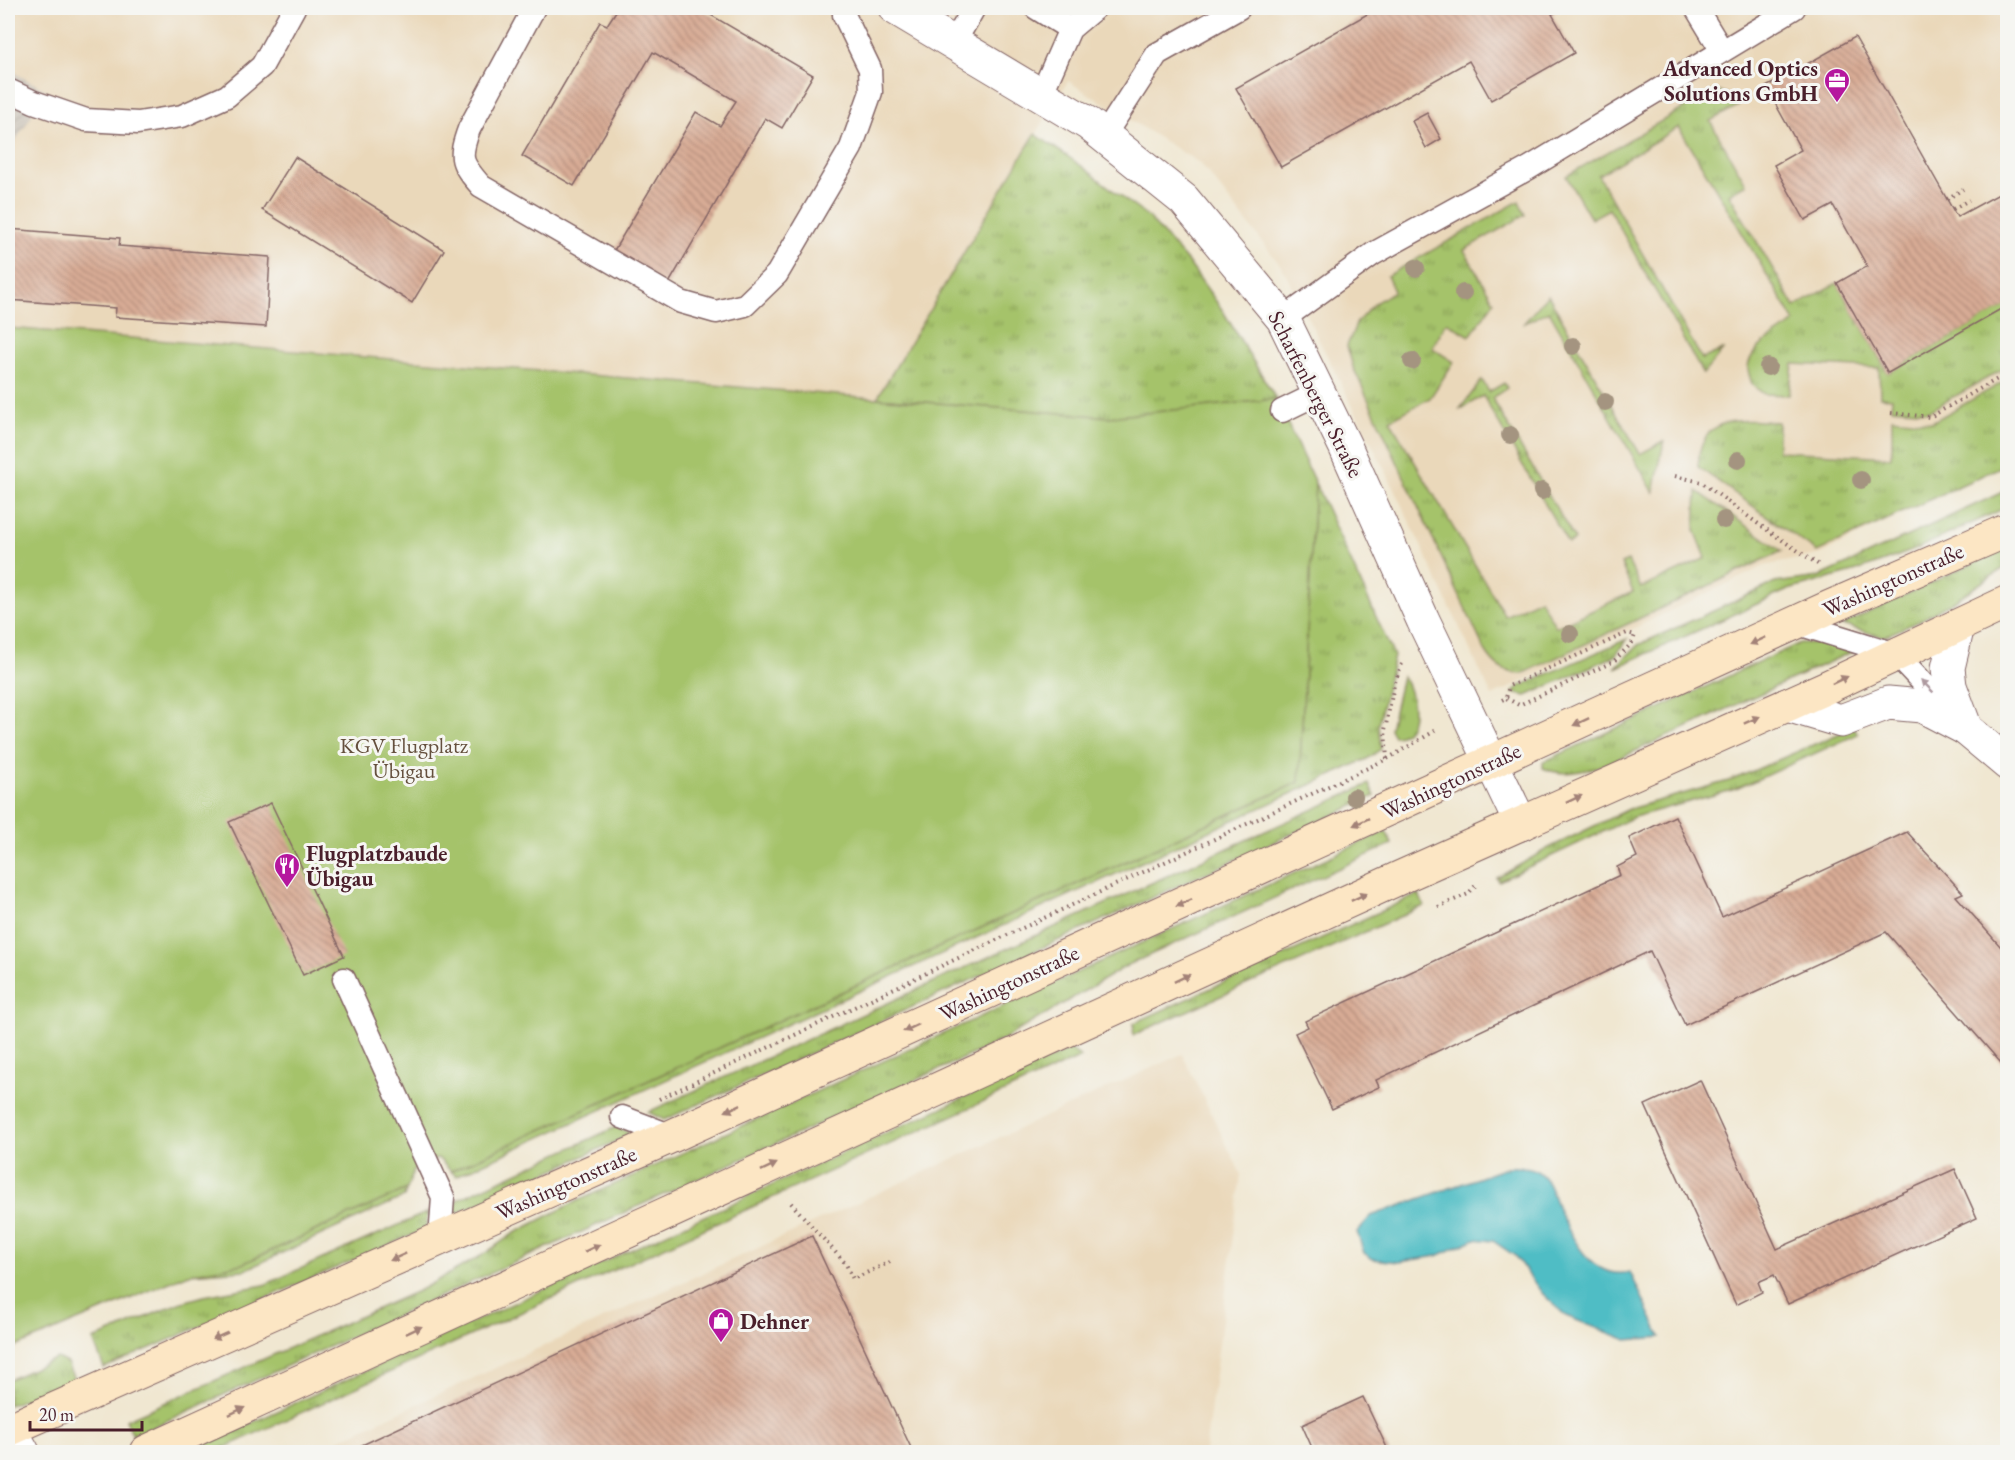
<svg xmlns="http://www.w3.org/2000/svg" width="2015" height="1460" font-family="'EB Garamond',serif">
  <defs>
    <pattern id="industrial-furrows" width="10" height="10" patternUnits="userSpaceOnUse" patternTransform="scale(1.5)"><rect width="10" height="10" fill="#cac3b8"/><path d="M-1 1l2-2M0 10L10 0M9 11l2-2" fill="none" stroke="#afa79e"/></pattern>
    <pattern id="grass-tufts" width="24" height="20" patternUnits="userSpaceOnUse" patternTransform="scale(1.5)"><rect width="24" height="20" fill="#a5c36a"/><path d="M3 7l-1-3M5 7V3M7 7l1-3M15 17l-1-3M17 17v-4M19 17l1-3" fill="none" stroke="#889e57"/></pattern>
    <pattern id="building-back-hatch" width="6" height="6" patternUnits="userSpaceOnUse" patternTransform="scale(1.5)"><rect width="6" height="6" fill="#d8ac95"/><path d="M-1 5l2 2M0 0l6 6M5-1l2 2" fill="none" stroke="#b18b7a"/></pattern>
  </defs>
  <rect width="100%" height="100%" fill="#f6f6f2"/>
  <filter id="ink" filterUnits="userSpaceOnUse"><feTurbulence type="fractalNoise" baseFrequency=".0167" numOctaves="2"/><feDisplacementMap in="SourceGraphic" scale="12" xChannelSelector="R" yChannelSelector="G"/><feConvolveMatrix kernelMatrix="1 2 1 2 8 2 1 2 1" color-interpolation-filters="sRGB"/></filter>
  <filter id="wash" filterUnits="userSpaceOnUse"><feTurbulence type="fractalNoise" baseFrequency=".008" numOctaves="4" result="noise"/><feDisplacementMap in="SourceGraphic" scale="24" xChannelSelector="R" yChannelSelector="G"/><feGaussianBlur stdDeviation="1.35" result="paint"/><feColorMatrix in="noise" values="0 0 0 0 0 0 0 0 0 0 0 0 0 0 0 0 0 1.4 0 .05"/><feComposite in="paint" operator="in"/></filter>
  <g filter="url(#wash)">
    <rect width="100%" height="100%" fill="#f0e7d1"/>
    <g fill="#ead8ba">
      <path d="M8,8h1999v452l-186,94 -57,12 -272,130 -105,-222 -105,-207 -81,-103 -133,-83 -191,317 -869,-69z"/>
      <path d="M1182,1054l59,120 -36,278h-893z"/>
    </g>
    <path fill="url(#industrial-furrows)" d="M8,69l39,22 -39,62z"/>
    <g fill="url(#grass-tufts)" stroke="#78714a" stroke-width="1.5">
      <path d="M1712,92c13,-1 19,3 26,14l-28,15 36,63 -17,10 66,113 42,-24 51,90 119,-68v62l-78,44 -38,-3 1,-10 -12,-1 -1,-29 -86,-4 -4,31 -25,-1 -12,-9c-1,-5 -3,-10 -4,-15 -1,-22 32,-37 47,-48l-116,-195 -81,48 104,184 22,-10 -21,25 -94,-165 -18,10 -25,-43z"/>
      <path d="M1035,134l48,33 66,51 39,44 35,49 53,88 -167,18 -232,-19z"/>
      <path d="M1519,201l6,14 -61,35 30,52 -24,34 -24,-14 -14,26 22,14 -24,36 -40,22 115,196 35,-17 16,28 77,-35 -12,-28 7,-3 13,27 65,-30 -11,-28 2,-39 85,60 -260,123c-19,-2 -27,-7 -37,-23l-132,-284 -6,-21 10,-24 18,-19 19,-12 -7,-15z"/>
      <path d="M1548,295l92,159 24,-13 -10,52 -105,-182 -26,13z"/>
      <path d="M1482,380l7,12 15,-9 3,5 -15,10 83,142 -7,4 -85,-148 -24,14z"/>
      <path d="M2007,380v84l-190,88 -119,-85c1,-7 1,-17 4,-23 13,-31 49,-23 76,-22v29l114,6v-39l40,4z"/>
      <path d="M1315,483l79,173 -16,69 3,24 -14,10 -911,417 -5,-5 848,-389z"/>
      <path d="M2007,490v17l-93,43 -57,21 -69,19 -173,78 23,-23 137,-62 44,-6z"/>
      <path d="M2007,547v19l-58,38 -30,17 -36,16 -41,-12z"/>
      <path d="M1627,639l-12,17 -89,40 -13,-3 5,-6z"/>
      <path d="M1800,643h31l29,5 -253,116c-19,6 -44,14 -64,4v-6z"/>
      <path d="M1402,676c12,13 20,60 -8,60l-4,-7z"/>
      <path d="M1854,727l4,7 -122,55 -102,28 -135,64 -2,-3 50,-29 82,-40 103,-29z"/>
      <path d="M1369,784l6,12 -711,324 -16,-8z"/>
      <path d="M1386,831l6,13 -264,121 -129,77 -866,394 -7,-16 294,-130 61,-34 32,-22 58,-30z"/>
      <path d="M1419,894l5,12 -291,129 1,-12z"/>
      <path d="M1070,1049l11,8 -866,395h-27z"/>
      <path d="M616,1127l16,7 -178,81 3,-15z"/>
      <path d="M407,1189l-3,8 -159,73 -56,4 53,-10z"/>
      <path d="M428,1212l-2,17 -322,139 -11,-28 86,-37 25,-7 60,-11z"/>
      <path d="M57,1358l10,5 9,21 -68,21v-25z"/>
    </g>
    <path fill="#a5c36a" stroke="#78714a" stroke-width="1.5" d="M8,328l1101,89 167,-18 39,84 -16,299 -848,389 -13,-13 -24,12 -7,19 -165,75 -53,10 -181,76z"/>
    <path fill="#4fbdc5" stroke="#4c6e78" stroke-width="1.5" d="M1509,1167c7,0 18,-1 24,2 16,6 20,28 26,42 14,29 34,70 71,61l31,65 -34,3 -61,-24 -24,-23 -27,-37 -22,-15 -18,-2 -38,17 -38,6 -26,-3 -9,-6 -7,-21 14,-16z"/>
    <g id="blocks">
      <g fill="url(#building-back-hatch)">
        <path d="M618,8h81l114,67 -31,53 -17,-10 -97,167 -55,-33 83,-140 24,14 16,-25 -83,-49 -79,134 -52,-30 78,-134 7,3z"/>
        <path d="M1378,8h185l-11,6 22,39 -83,47 -22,-39 -188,106 -45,-79z"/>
        <path d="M1855,37l102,180 51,-28v116l-120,68 -51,-90 30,-17 -34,-61 -28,15 -31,-55 27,-15 -35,-63z"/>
        <path d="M1427,113l14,26 -15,9 -14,-27z"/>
        <path d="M295,157l149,93 -32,53 -150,-93z"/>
        <path d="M8,229l112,9 -1,8 151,11 -4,70 -151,-10 1,-9 -108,-8z"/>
        <path d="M271,803l73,153 -41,19 -74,-153z"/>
        <path d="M1675,816l47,101 185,-85 56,61 -7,3 52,59v116l-122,-139 -201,93 -35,-74 -274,129 3,7 -47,22 -37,-76 13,-6 -3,-6 315,-146 -3,-8 20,-10 -8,-19z"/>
        <path d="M1700,1080l77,169 178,-80 22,49 -189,86 -14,-29 -16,7 4,10 -26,13 -91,-200z"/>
        <path d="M812,1236l101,216h-566z"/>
        <path d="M1363,1397l26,55h-75l-12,-27z"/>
      </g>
    </g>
  </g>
  <g filter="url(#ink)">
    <use href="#blocks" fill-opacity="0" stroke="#846565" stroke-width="1.5"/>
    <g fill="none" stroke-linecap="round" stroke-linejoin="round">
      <defs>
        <g id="service">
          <path d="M534,8l-65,121c-11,30 -8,34 12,57l200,116 35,10 29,-7 32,-31 74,-126 20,-56 -1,-23 -26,-54 1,-7"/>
          <path d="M1036,8l34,21"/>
          <path d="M1696,8l26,43"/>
          <path d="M954,43l20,-35"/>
          <path d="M8,90l26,12 52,18 52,3 44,-7 45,-20 35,-30 32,-58"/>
          <path d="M1041,95l29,-66 25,-21"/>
          <path d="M1104,136l53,-82 82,-46"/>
          <path d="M1283,319l90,-65 156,-86 265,-160"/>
          <path d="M1282,411l37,-18"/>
          <path d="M1795,623l101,31 59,63"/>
          <path d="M344,979l99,218 -3,42"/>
          <path d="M622,1117l50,19"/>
        </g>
        <g id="minor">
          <path d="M895,8l194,116 95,76 99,119 62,127 78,174 98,204"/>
          <path d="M1958,626l-10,42 2,18 16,43"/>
          <path d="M1787,705l54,16 47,-18 34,3 44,23 42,35"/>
          <path d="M10,1429l13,23"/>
        </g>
        <g id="secondary">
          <path d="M8,1430l664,-294 1158,-529 178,-77"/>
          <path d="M146,1452l1253,-574 426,-190 183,-86"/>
        </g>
      </defs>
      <use href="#service" stroke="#846565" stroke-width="25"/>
      <use href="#minor" stroke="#846565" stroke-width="35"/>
      <use href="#secondary" stroke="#846565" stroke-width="35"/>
      <g stroke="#846565" stroke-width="4" stroke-dasharray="1.5 4.5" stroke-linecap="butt">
        <path d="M1947,199l16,-10"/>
        <path d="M1953,209l16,-9"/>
        <path d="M1891,413l39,4 78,-44"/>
        <path d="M1675,476l26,6 56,41 62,42"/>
        <path d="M1502,700l4,-2 3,-12 118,-53 8,2 -3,8 -19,19 -94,43 -13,-7"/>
        <path d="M1387,759l-2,-29 9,-45 9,-24"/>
        <path d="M1438,907l30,-13 7,-8"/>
        <path d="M659,1099l329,-155 399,-185 51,-30"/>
        <path d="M791,1203l55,61 7,15 37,-17"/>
      </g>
      <use href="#service" stroke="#fff" stroke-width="22"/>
      <use href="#minor" stroke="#fff" stroke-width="33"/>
      <use href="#secondary" stroke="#fce6c4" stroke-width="33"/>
    </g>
    <g fill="#a49480">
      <circle cx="1416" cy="268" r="9"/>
      <circle cx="1463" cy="293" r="9"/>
      <circle cx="1573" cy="346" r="9"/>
      <circle cx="1412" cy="361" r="9"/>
      <circle cx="1768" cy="367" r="9"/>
      <circle cx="1605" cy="402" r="9"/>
      <circle cx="1510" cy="435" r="9"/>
      <circle cx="1738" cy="460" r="9"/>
      <circle cx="1861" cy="480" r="9"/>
      <circle cx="1542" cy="491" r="9"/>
      <circle cx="1724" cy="520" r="9"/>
      <circle cx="1570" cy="634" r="9"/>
      <circle cx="1354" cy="797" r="9"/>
    </g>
    <defs><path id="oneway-solid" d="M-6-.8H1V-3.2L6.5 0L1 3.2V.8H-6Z" transform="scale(1.5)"/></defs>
    <g fill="#a38278">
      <use href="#oneway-solid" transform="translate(1758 641) rotate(155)"/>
      <use href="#oneway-solid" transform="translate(1840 680) rotate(-25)"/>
      <use href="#oneway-solid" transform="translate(1752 720) rotate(-24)"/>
      <use href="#oneway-solid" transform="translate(1581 722) rotate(155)"/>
      <use href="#oneway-solid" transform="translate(1574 799) rotate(-25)"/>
      <use href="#oneway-solid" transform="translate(1361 822) rotate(155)"/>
      <use href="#oneway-solid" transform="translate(1359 897) rotate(-25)"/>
      <use href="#oneway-solid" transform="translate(1184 903) rotate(155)"/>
      <use href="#oneway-solid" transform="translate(1182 978) rotate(-25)"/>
      <use href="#oneway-solid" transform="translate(911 1028) rotate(155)"/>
      <use href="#oneway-solid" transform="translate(733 1108) rotate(155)"/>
      <use href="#oneway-solid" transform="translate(769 1167) rotate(-25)"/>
      <use href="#oneway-solid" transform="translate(592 1248) rotate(-25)"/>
      <use href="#oneway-solid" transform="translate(398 1257) rotate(156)"/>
      <use href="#oneway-solid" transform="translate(414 1330) rotate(-25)"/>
      <use href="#oneway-solid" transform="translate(220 1336) rotate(156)"/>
      <use href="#oneway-solid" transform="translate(237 1411) rotate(-25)"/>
    </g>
    <use fill="#ae9aa0" href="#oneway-solid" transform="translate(1927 686) rotate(-135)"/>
  </g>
  <defs>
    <symbol id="office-pin" viewBox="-11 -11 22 30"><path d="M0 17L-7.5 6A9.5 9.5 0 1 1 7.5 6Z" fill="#b5179e" stroke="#f6f6f2"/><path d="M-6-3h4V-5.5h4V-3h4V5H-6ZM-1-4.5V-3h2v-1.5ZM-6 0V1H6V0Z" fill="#fff"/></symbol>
    <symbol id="restaurant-pin" viewBox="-11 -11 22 30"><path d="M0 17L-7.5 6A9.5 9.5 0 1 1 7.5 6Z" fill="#b5179e" stroke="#f6f6f2"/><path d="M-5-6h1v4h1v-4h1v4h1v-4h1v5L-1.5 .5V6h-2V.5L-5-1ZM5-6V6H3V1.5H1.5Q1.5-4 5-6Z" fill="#fff"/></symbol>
    <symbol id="shop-pin" viewBox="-11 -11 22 30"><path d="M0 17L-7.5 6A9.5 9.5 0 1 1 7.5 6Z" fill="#b5179e" stroke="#f6f6f2"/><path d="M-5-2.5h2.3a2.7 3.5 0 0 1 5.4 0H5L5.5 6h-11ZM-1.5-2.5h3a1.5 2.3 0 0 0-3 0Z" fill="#fff"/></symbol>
  </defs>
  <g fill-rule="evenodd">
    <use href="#office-pin" x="1822" y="66" width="30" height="40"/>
    <use href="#restaurant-pin" x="272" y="851" width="30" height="40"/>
    <use href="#shop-pin" x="706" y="1306" width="30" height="40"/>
  </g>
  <g text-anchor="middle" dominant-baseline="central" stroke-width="6" stroke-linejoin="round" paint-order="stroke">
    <g font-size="22" font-weight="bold" fill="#4a1f2b" stroke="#f6f6f2" text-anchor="start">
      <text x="1818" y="68" text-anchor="end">Advanced Optics<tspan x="1818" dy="25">Solutions GmbH</tspan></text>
      <text x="306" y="853">Flugplatzbaude<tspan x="306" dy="25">Übigau</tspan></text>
      <text x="740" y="1321">Dehner</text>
    </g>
    <g font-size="22" fill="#4a1f2b" stroke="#f6f6f2">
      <text transform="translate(1316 394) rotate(63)">Scharfenberger Straße</text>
      <text transform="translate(1893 580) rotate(-24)">Washingtonstraße</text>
      <text transform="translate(1451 781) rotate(-25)">Washingtonstraße</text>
      <text transform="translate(1009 983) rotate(-25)">Washingtonstraße</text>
      <text transform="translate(566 1183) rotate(-24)">Washingtonstraße</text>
    </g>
    <g font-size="22" fill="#65503e" stroke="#f6f6f2">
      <text x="404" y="745">KGV Flugplatz<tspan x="404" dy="25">Übigau</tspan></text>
    </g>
  </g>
  <rect width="2015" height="1460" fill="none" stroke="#f6f6f2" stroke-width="30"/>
  <path d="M30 1421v9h112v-9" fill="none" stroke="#4a1f2b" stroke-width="3"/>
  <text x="39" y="1421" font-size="18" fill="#4a1f2b" stroke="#f6f6f2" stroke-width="4.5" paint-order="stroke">20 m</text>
</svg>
